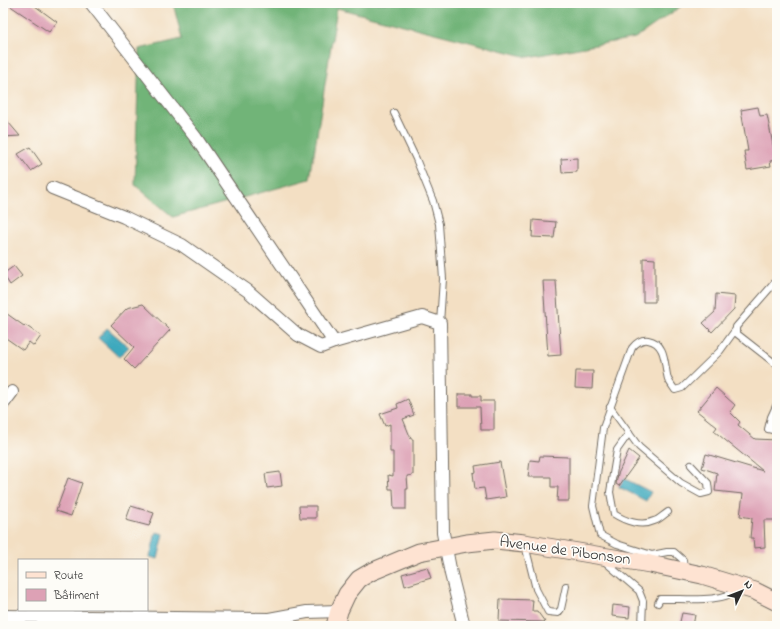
<svg xmlns="http://www.w3.org/2000/svg" width="780" height="629" font-family="'Indie Flower',sans-serif">
  <rect width="100%" height="100%" fill="#fdfcf7"/>
  <filter id="ink" filterUnits="userSpaceOnUse"><feTurbulence type="fractalNoise" baseFrequency=".025" numOctaves="2"/><feDisplacementMap in="SourceGraphic" scale="8" xChannelSelector="R" yChannelSelector="G"/><feConvolveMatrix kernelMatrix="1 2 1 2 8 2 1 2 1" color-interpolation-filters="sRGB"/></filter>
  <filter id="wash" filterUnits="userSpaceOnUse"><feTurbulence type="fractalNoise" baseFrequency=".012" numOctaves="4" result="noise"/><feDisplacementMap in="SourceGraphic" scale="16" xChannelSelector="R" yChannelSelector="G"/><feGaussianBlur stdDeviation="0.9" result="paint"/><feColorMatrix in="noise" values="0 0 0 0 0 0 0 0 0 0 0 0 0 0 0 0 0 1.4 0 .05"/><feComposite in="paint" operator="in"/></filter>
  <g filter="url(#wash)">
    <rect width="100%" height="100%" fill="#f3dfc3"/>
    <path fill="#71b478" stroke="#4e7052" d="M173,3h513l-51,35 -107,19 -191,-49 -27,171 -137,38 -38,-32 4,-136 43,-10z"/>
    <g fill="#3da9bd" stroke="#346a74">
      <path d="M107,328l22,19 -10,10 -21,-19z"/>
      <path d="M623,478l28,14 -5,9 -27,-14z"/>
      <path d="M156,532l8,2 -6,25 -8,-2z"/>
    </g>
    <g id="blocks">
      <g fill="#dda1b5">
        <path d="M6,3h25l26,19 -8,10z"/>
        <path d="M758,107l2,9 7,-1 9,45 -6,1 1,5 -24,4 -3,-19h4l-7,-41z"/>
        <path d="M3,116l17,20 -17,1z"/>
        <path d="M30,147l12,17 -11,7 -13,-17z"/>
        <path d="M577,158v14l-15,1 -1,-14z"/>
        <path d="M533,220l23,2 -2,16 -22,-1z"/>
        <path d="M643,258l12,1v43h-12z"/>
        <path d="M14,266l8,10 -12,9 -7,-11z"/>
        <path d="M543,281h13l5,74 -13,1z"/>
        <path d="M716,294l19,2 -1,13 -22,23 -9,-9 12,-11z"/>
        <path d="M143,304l27,26 -36,39 -10,-10 10,-12 -23,-22 16,-17z"/>
        <path d="M3,311l21,15 1,-1 16,11 -7,10 -5,-4 -6,8 -20,-14z"/>
        <path d="M576,371h17l-1,18 -17,-1z"/>
        <path d="M716,388l19,17 -5,7 10,10 -2,3 17,14 22,1v80h-13l1,27 -11,1 -1,-10h-3l2,-20 -12,-2 3,-22 -28,-3 2,-18 -15,-5 4,-14 57,17 -49,-40 3,-4 -20,-16z"/>
        <path d="M458,394h14v2h9v5h13v29h-13l-1,-23h-22z"/>
        <path d="M408,399l6,16 -11,4 8,20h2v36l-6,1 1,13h-2v20h-12l-1,-20h-4l-1,-14 5,1v-24h-3v-28l-5,2 -5,-12 18,-6 -1,-4z"/>
        <path d="M629,450l10,8 -20,28 -3,-2 2,-10z"/>
        <path d="M540,456l29,1v44h-12l1,-14h-7v-10h-23l2,-17 9,1z"/>
        <path d="M500,462l6,35 -20,3 -2,-12 -9,1 -2,-16 3,-1 -1,-6z"/>
        <path d="M280,472l2,14 -15,2 -2,-14z"/>
        <path d="M68,478l14,5 -11,33 -15,-5z"/>
        <path d="M131,506l23,7 -5,13 -23,-6z"/>
        <path d="M299,506h17v12h-16z"/>
        <path d="M427,567l4,11 -26,8 -3,-12z"/>
        <path d="M500,599l33,1 -1,11h5l8,11 -46,-1z"/>
        <path d="M613,605l17,2 -1,11 -17,-2z"/>
        <path d="M682,613l13,2 -2,11h-14z"/>
      </g>
    </g>
  </g>
  <g filter="url(#ink)">
    <use href="#blocks" fill-opacity="0" stroke="#716a60" stroke-width="1"/>
    <g fill="none" stroke-linecap="round" stroke-linejoin="round">
      <defs>
        <g id="lane">
          <path d="M394,113l22,46 17,42 6,23 4,55 -3,44"/>
          <path d="M777,280l-41,47v6l41,32"/>
          <path d="M777,404l-6,13 -3,12 9,2"/>
          <path d="M610,407l29,40 42,36 20,11 8,-2 -1,-9 -17,-18"/>
          <path d="M629,433l-12,17 -7,42 4,22c11,7 27,13 40,7 5,-1 9,-6 14,-9"/>
          <path d="M525,545l11,44 12,23 10,1 3,-4 5,-23"/>
          <path d="M604,561l35,30 4,10 -1,25"/>
          <path d="M684,569l-1,-9 -9,-8h-7l-15,3 -35,-11 -17,-9 -7,-29 10,-78 29,-80c4,-5 9,-9 16,-8 19,3 16,26 20,39 2,4 5,8 7,11l7,-2 38,-37 16,-22"/>
          <path d="M658,603l2,-4c25,-1 60,5 80,-10"/>
        </g>
        <g id="street">
          <path d="M91,3l105,135 138,204"/>
          <path d="M52,188l72,29 58,28 66,46 50,44 23,12 13,-5 88,-25 18,6 3,210 8,41 13,52"/>
          <path d="M3,404l9,-12"/>
          <path d="M3,616l266,3 38,-7 32,-1"/>
        </g>
        <path id="secondary" d="M335,626l4,-15 8,-17 12,-15 12,-7 48,-20 48,-9 28,-3 29,3 126,21 52,11 53,16 22,11"/>
      </defs>
      <use href="#lane" stroke="#716a60" stroke-width="8"/>
      <use href="#street" stroke="#716a60" stroke-width="14"/>
      <use href="#secondary" stroke="#716a60" stroke-width="19"/>
      <use href="#lane" stroke="#fff" stroke-width="6"/>
      <use href="#street" stroke="#fff" stroke-width="12"/>
      <use href="#secondary" stroke="#fee3d2" stroke-width="17"/>
    </g>
  </g>
  <g text-anchor="middle" dominant-baseline="central" stroke-width="3.5" stroke-linejoin="round" paint-order="stroke">
    <g font-size="16" fill="#2b2b2b" stroke="#fdfcf7">
      <text transform="translate(565 551) rotate(8)">Avenue de Pibonson</text>
    </g>
  </g>
  <rect width="780" height="629" fill="none" stroke="#fdfcf7" stroke-width="16"/>
  <rect x="18" y="559" width="130" height="52" fill="#fdfcf7" stroke="#a9a8a5"/>
  <rect x="26" y="572" width="20" height="6" fill="#fee3d2" stroke="#a9a8a5"/>
  <text x="54" y="579" font-size="12" fill="#2b2b2b">Route</text>
  <rect x="26" y="589" width="20" height="12" fill="#dda1b5" stroke="#a9a8a5"/>
  <text x="54" y="599" font-size="12" fill="#2b2b2b">Bâtiment</text>
  <g transform="translate(742 591) rotate(47)" stroke="#fdfcf7" stroke-width="3" paint-order="stroke">
  <path d="M0-3L7 15L0 10L-7 15Z" fill="#2b2b2b"/>
  <text y="-6" font-size="11" font-weight="bold" text-anchor="middle" fill="#2b2b2b">N</text>
  </g>
</svg>
